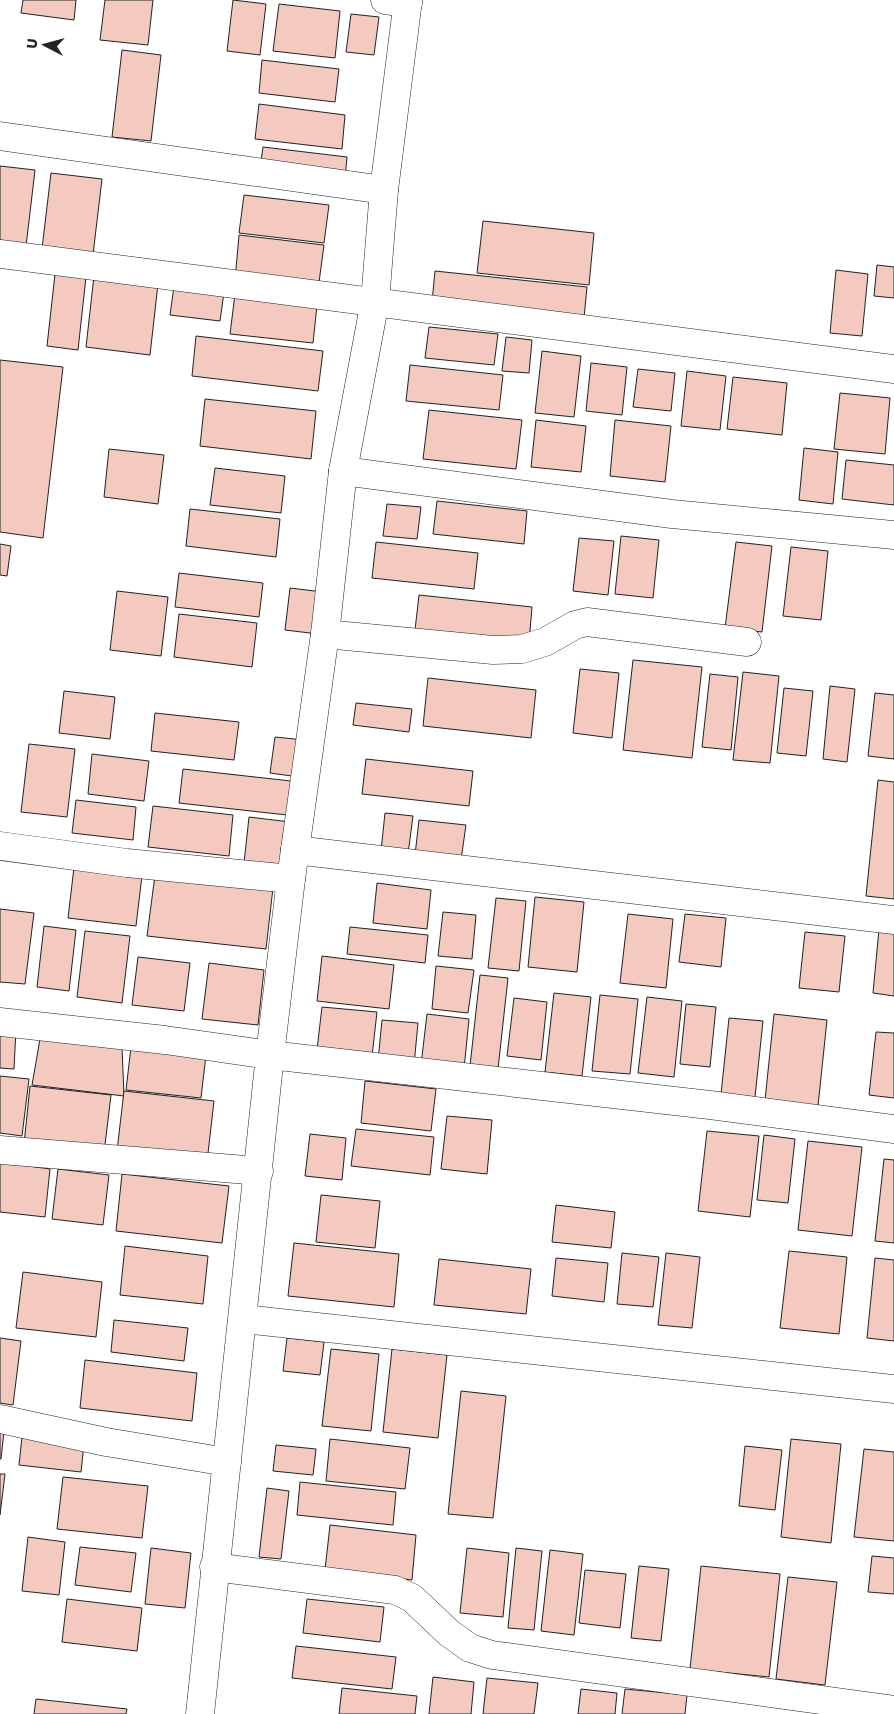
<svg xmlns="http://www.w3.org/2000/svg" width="894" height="1714" font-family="Poppins,sans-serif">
  <rect width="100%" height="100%" fill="#fff"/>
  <g fill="#f3c9c0" stroke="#222">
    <path d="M23,0h53l-2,20 -53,-7z"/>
    <path d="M105,0h48l-5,45 -48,-5z"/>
    <path d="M233,0l33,4 -6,51 -33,-4z"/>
    <path d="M279,4l61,7 -5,47 -62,-7z"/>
    <path d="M351,14l28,3 -5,38 -28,-3z"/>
    <path d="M122,50l39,5 -10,86 -39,-4z"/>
    <path d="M262,60l77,9 -4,33 -76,-9z"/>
    <path d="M259,104l86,11 -3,34 -87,-10z"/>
    <path d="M263,147l84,10 -2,22 -85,-10z"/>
    <path d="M0,166l35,4 -10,85 -25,-3z"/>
    <path d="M51,173l51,6 -10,84 -51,-6z"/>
    <path d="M244,195l85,10 -5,38 -85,-10z"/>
    <path d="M483,221l111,12 -5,52 -112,-12z"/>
    <path d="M239,235l85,10 -6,45 -83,-10z"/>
    <path d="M877,265l17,2v31l-20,-2z"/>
    <path d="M836,270l32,4 -6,62 -32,-3z"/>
    <path d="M435,271l152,16 -3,31 -152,-16z"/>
    <path d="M55,274l31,3 -8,73 -31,-4z"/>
    <path d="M94,276l64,8 -8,71 -64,-8z"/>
    <path d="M175,279l50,6 -5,36 -50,-6z"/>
    <path d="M236,286l82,10 -5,47 -83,-9z"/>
    <path d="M429,327l69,7 -4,31 -69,-7z"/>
    <path d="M196,336l127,15 -5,40 -126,-15z"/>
    <path d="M506,337l26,3 -3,33 -27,-2z"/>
    <path d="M542,351l39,5 -7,61 -39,-4z"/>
    <path d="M0,360l63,7 -20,171 -43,-6z"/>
    <path d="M591,363l36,4 -5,48 -36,-4z"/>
    <path d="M410,365l93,10 -4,35 -93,-9z"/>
    <path d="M638,369l37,4 -4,38 -38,-4z"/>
    <path d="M687,371l39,5 -6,54 -39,-4z"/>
    <path d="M733,377l54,6 -5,52 -55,-6z"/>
    <path d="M840,393l50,5 -5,56 -51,-5z"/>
    <path d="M205,399l111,12 -5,48 -111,-13z"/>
    <path d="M429,410l93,10 -6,49 -93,-10z"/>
    <path d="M536,420l50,6 -5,46 -50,-5z"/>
    <path d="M615,420l56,6 -6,56 -55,-6z"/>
    <path d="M804,448l34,4 -5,52 -34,-4z"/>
    <path d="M109,449l55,6 -6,49 -54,-7z"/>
    <path d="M846,460l48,5v40l-52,-6z"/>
    <path d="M215,468l70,8 -4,37 -71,-8z"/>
    <path d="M437,501l90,10 -3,33 -91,-10z"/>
    <path d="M387,504l34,3 -4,32 -34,-3z"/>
    <path d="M190,509l90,10 -4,38 -90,-11z"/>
    <path d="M621,536l38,4 -6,58 -38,-4z"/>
    <path d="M579,538l35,3 -6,54 -35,-4z"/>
    <path d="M376,542l102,11 -4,36 -102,-11z"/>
    <path d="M736,542l36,4 -10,86 -37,-4z"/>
    <path d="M0,544l11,2 -4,30 -7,-1z"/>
    <path d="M791,547l37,4 -7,69 -38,-4z"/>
    <path d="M179,573l84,10 -4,34 -84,-10z"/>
    <path d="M290,588l33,4 -5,42 -33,-4z"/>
    <path d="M117,591l51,6 -7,59 -51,-6z"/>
    <path d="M419,595l113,12 -3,35 -114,-12z"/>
    <path d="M179,614l78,9 -5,44 -78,-10z"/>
    <path d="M633,660l69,7 -10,91 -69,-8z"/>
    <path d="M580,669l39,4 -7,65 -39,-5z"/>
    <path d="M743,672l36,4 -9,87 -37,-3z"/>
    <path d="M710,674l28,3 -7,73 -29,-3z"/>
    <path d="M428,678l108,12 -5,48 -108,-12z"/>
    <path d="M830,686l25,3 -8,73 -24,-3z"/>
    <path d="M784,688l29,3 -7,65 -29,-3z"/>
    <path d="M64,691l51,6 -5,42 -51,-6z"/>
    <path d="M875,693l19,2v64l-26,-3z"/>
    <path d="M356,703l56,6 -3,23 -56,-7z"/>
    <path d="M155,713l84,9 -5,38 -83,-9z"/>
    <path d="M275,737l29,3 -5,37 -29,-4z"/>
    <path d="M29,744l46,5 -8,68 -46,-5z"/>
    <path d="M92,754l57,7 -5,40 -56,-7z"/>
    <path d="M366,759l107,12 -4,35 -107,-12z"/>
    <path d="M183,769l108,12 -4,34 -108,-12z"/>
    <path d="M878,780l16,2v117l-28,-3z"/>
    <path d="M76,800l60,7 -3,33 -61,-7z"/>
    <path d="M153,806l80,9 -4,41 -81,-9z"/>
    <path d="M385,813l28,3 -5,38 -27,-3z"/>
    <path d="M249,817l41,5 -5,45 -41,-4z"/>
    <path d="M419,820l47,5 -5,35 -46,-5z"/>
    <path d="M75,859l68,8 -7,59 -68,-8z"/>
    <path d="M155,875l118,13 -7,61 -119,-13z"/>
    <path d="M377,883l54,7 -4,39 -54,-6z"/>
    <path d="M535,897l49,5 -7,70 -49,-5z"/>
    <path d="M496,898l30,3 -7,70 -31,-3z"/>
    <path d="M0,909l34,4 -9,71 -25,-2z"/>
    <path d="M443,912l33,3 -4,44 -34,-3z"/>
    <path d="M628,914l45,5 -7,69 -46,-5z"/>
    <path d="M685,914l41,4 -5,49 -42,-5z"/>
    <path d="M44,926l32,4 -7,61 -32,-4z"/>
    <path d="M350,927l78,8 -3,28 -78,-9z"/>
    <path d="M879,929l15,2v65l-21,-3z"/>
    <path d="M85,931l45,5 -8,67 -45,-6z"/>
    <path d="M805,932l40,4 -6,56 -40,-4z"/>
    <path d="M322,956l72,9 -5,44 -72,-8z"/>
    <path d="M138,957l52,6 -6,48 -52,-6z"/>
    <path d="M209,963l55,7 -6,55 -56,-6z"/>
    <path d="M436,966l38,4 -6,43 -36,-4z"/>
    <path d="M480,975l28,3 -10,91 -28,-3z"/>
    <path d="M554,993l37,4 -9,79 -37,-4z"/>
    <path d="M600,995l38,4 -8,75 -38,-3z"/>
    <path d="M647,997l35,4 -8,76 -36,-4z"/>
    <path d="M514,998l33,4 -6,58 -34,-4z"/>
    <path d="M686,1004l30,3 -6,60 -30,-3z"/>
    <path d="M322,1007l55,5 -6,53 -55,-7z"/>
    <path d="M427,1014l42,5 -5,50 -43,-4z"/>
    <path d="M774,1014l53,6 -9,86 -53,-6z"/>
    <path d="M729,1018l34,3 -8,76 -34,-3z"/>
    <path d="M382,1020l36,3 -4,42 -36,-4z"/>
    <path d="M0,1027l16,2 -2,40 -14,-1z"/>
    <path d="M876,1032l18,1v65l-25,-3z"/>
    <path d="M40,1039l82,8 2,49 -92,-11z"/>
    <path d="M131,1047l75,8 -5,43 -75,-8z"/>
    <path d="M0,1076l29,3 -7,57 -22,-3z"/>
    <path d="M365,1081l71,8 -5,42 -70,-8z"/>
    <path d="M30,1086l81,9 -7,58 -80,-9z"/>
    <path d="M124,1091l90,10 -7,61 -90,-11z"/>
    <path d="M447,1116l45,4 -5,54 -46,-5z"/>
    <path d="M356,1129l78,8 -4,38 -79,-9z"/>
    <path d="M707,1131l52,5 -9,81 -52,-6z"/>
    <path d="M310,1134l36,4 -4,42 -37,-4z"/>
    <path d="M764,1135l31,4 -7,64 -31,-3z"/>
    <path d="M808,1141l54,6 -10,89 -54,-6z"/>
    <path d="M884,1159l10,1v83l-19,-2z"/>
    <path d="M0,1162l50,7 -5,48 -45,-5z"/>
    <path d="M58,1169l51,6 -6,50 -51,-6z"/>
    <path d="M122,1174l107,12 -7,57 -106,-12z"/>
    <path d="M321,1195l59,6 -5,47 -59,-6z"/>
    <path d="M556,1205l59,7 -4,36 -59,-6z"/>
    <path d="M294,1243l105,11 -5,53 -106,-11z"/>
    <path d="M125,1246l83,10 -5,48 -83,-9z"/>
    <path d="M789,1251l58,6 -8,77 -59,-6z"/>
    <path d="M622,1253l37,4 -6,50 -36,-3z"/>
    <path d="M666,1253l34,4 -8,71 -34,-3z"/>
    <path d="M556,1258l52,5 -4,39 -52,-6z"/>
    <path d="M875,1258l19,2v81l-27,-3z"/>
    <path d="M439,1259l92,10 -5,45 -92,-9z"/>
    <path d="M23,1272l79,10 -6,55 -80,-9z"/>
    <path d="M114,1320l74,8 -4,33 -73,-9z"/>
    <path d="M0,1338l21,3 -8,64 -13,-2z"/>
    <path d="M287,1338l37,4 -4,33 -37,-4z"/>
    <path d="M331,1349l48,5 -8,77 -49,-5z"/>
    <path d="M392,1349l55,6 -9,83 -55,-6z"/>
    <path d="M85,1360l112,13 -5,48 -112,-13z"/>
    <path d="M461,1391l45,5 -13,122 -45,-4z"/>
    <path d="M0,1421l5,1 -4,37h-1z"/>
    <path d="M22,1437l62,7 -3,28 -62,-7z"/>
    <path d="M330,1439l80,9 -5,41 -79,-8z"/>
    <path d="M791,1439l50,5 -10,99 -50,-6z"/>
    <path d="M276,1445l40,4 -3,26 -40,-4z"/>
    <path d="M745,1446l37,4 -7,60 -36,-4z"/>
    <path d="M864,1449l30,3v89l-40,-4z"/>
    <path d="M0,1474h5l-5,41z"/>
    <path d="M63,1477l85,9 -6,52 -85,-9z"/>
    <path d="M300,1482l96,10 -3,33 -96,-10z"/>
    <path d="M267,1488l22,3 -8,68 -22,-2z"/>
    <path d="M330,1525l86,10 -4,45 -87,-10z"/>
    <path d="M28,1537l37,5 -6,53 -37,-4z"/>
    <path d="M80,1547l56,6 -5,39 -56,-7z"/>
    <path d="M151,1548l40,5 -6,55 -40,-4z"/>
    <path d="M467,1548l42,5 -6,64 -43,-4z"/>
    <path d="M516,1548l26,3 -8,79 -26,-2z"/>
    <path d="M550,1550l33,4 -9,81 -33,-4z"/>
    <path d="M872,1556l22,2v36l-26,-2z"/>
    <path d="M639,1566l30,3 -8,72 -30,-3z"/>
    <path d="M701,1566l79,8 -11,103 -79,-8z"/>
    <path d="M585,1570l41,4 -6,54 -41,-5z"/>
    <path d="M788,1577l49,5 -12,103 -49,-6z"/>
    <path d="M67,1599l75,9 -5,43 -75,-9z"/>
    <path d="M307,1599l77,8 -4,35 -77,-9z"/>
    <path d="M296,1646l100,11 -4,32 -100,-11z"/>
    <path d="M433,1677l41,5 -3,32h-42z"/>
    <path d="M487,1678l51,5 -4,31h-51z"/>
    <path d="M342,1688l75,8 -2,18h-76z"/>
    <path d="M581,1689l36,4 -2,21h-37z"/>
    <path d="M625,1689l62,6 -2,19h-63z"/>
    <path d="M36,1699l91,10 -1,5h-92z"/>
  </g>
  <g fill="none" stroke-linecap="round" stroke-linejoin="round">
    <defs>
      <g id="minor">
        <path d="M385,0l23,3"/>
        <path d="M0,136l384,54"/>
        <path d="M0,254l894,115"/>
        <path d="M343,471l329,43 222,21"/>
        <path d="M325,634l168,16 29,-1 23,-7 30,-17 12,-3 160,20"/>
        <path d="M0,846l127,17 164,16"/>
        <path d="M295,850l599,70"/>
        <path d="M0,1022l165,18 105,15 440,50 184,24"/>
        <path d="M0,1150l259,21"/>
        <path d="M243,1319l651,70"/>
        <path d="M0,1419l106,23 121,20"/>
        <path d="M214,1567l181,23 17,8 37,35 21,15 22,7 402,55"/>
        <path d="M200,1714l70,-659 21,-176 34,-245 18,-163 32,-170 9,-111 24,-190"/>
      </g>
    </defs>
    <use href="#minor" stroke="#222" stroke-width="29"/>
    <use href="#minor" stroke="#fff" stroke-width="28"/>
  </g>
  <g transform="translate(45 45) rotate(276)" stroke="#ffffff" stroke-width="4" paint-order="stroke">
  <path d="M0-4L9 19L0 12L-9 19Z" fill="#222222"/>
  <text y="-8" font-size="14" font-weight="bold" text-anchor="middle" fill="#222222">U</text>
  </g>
</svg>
